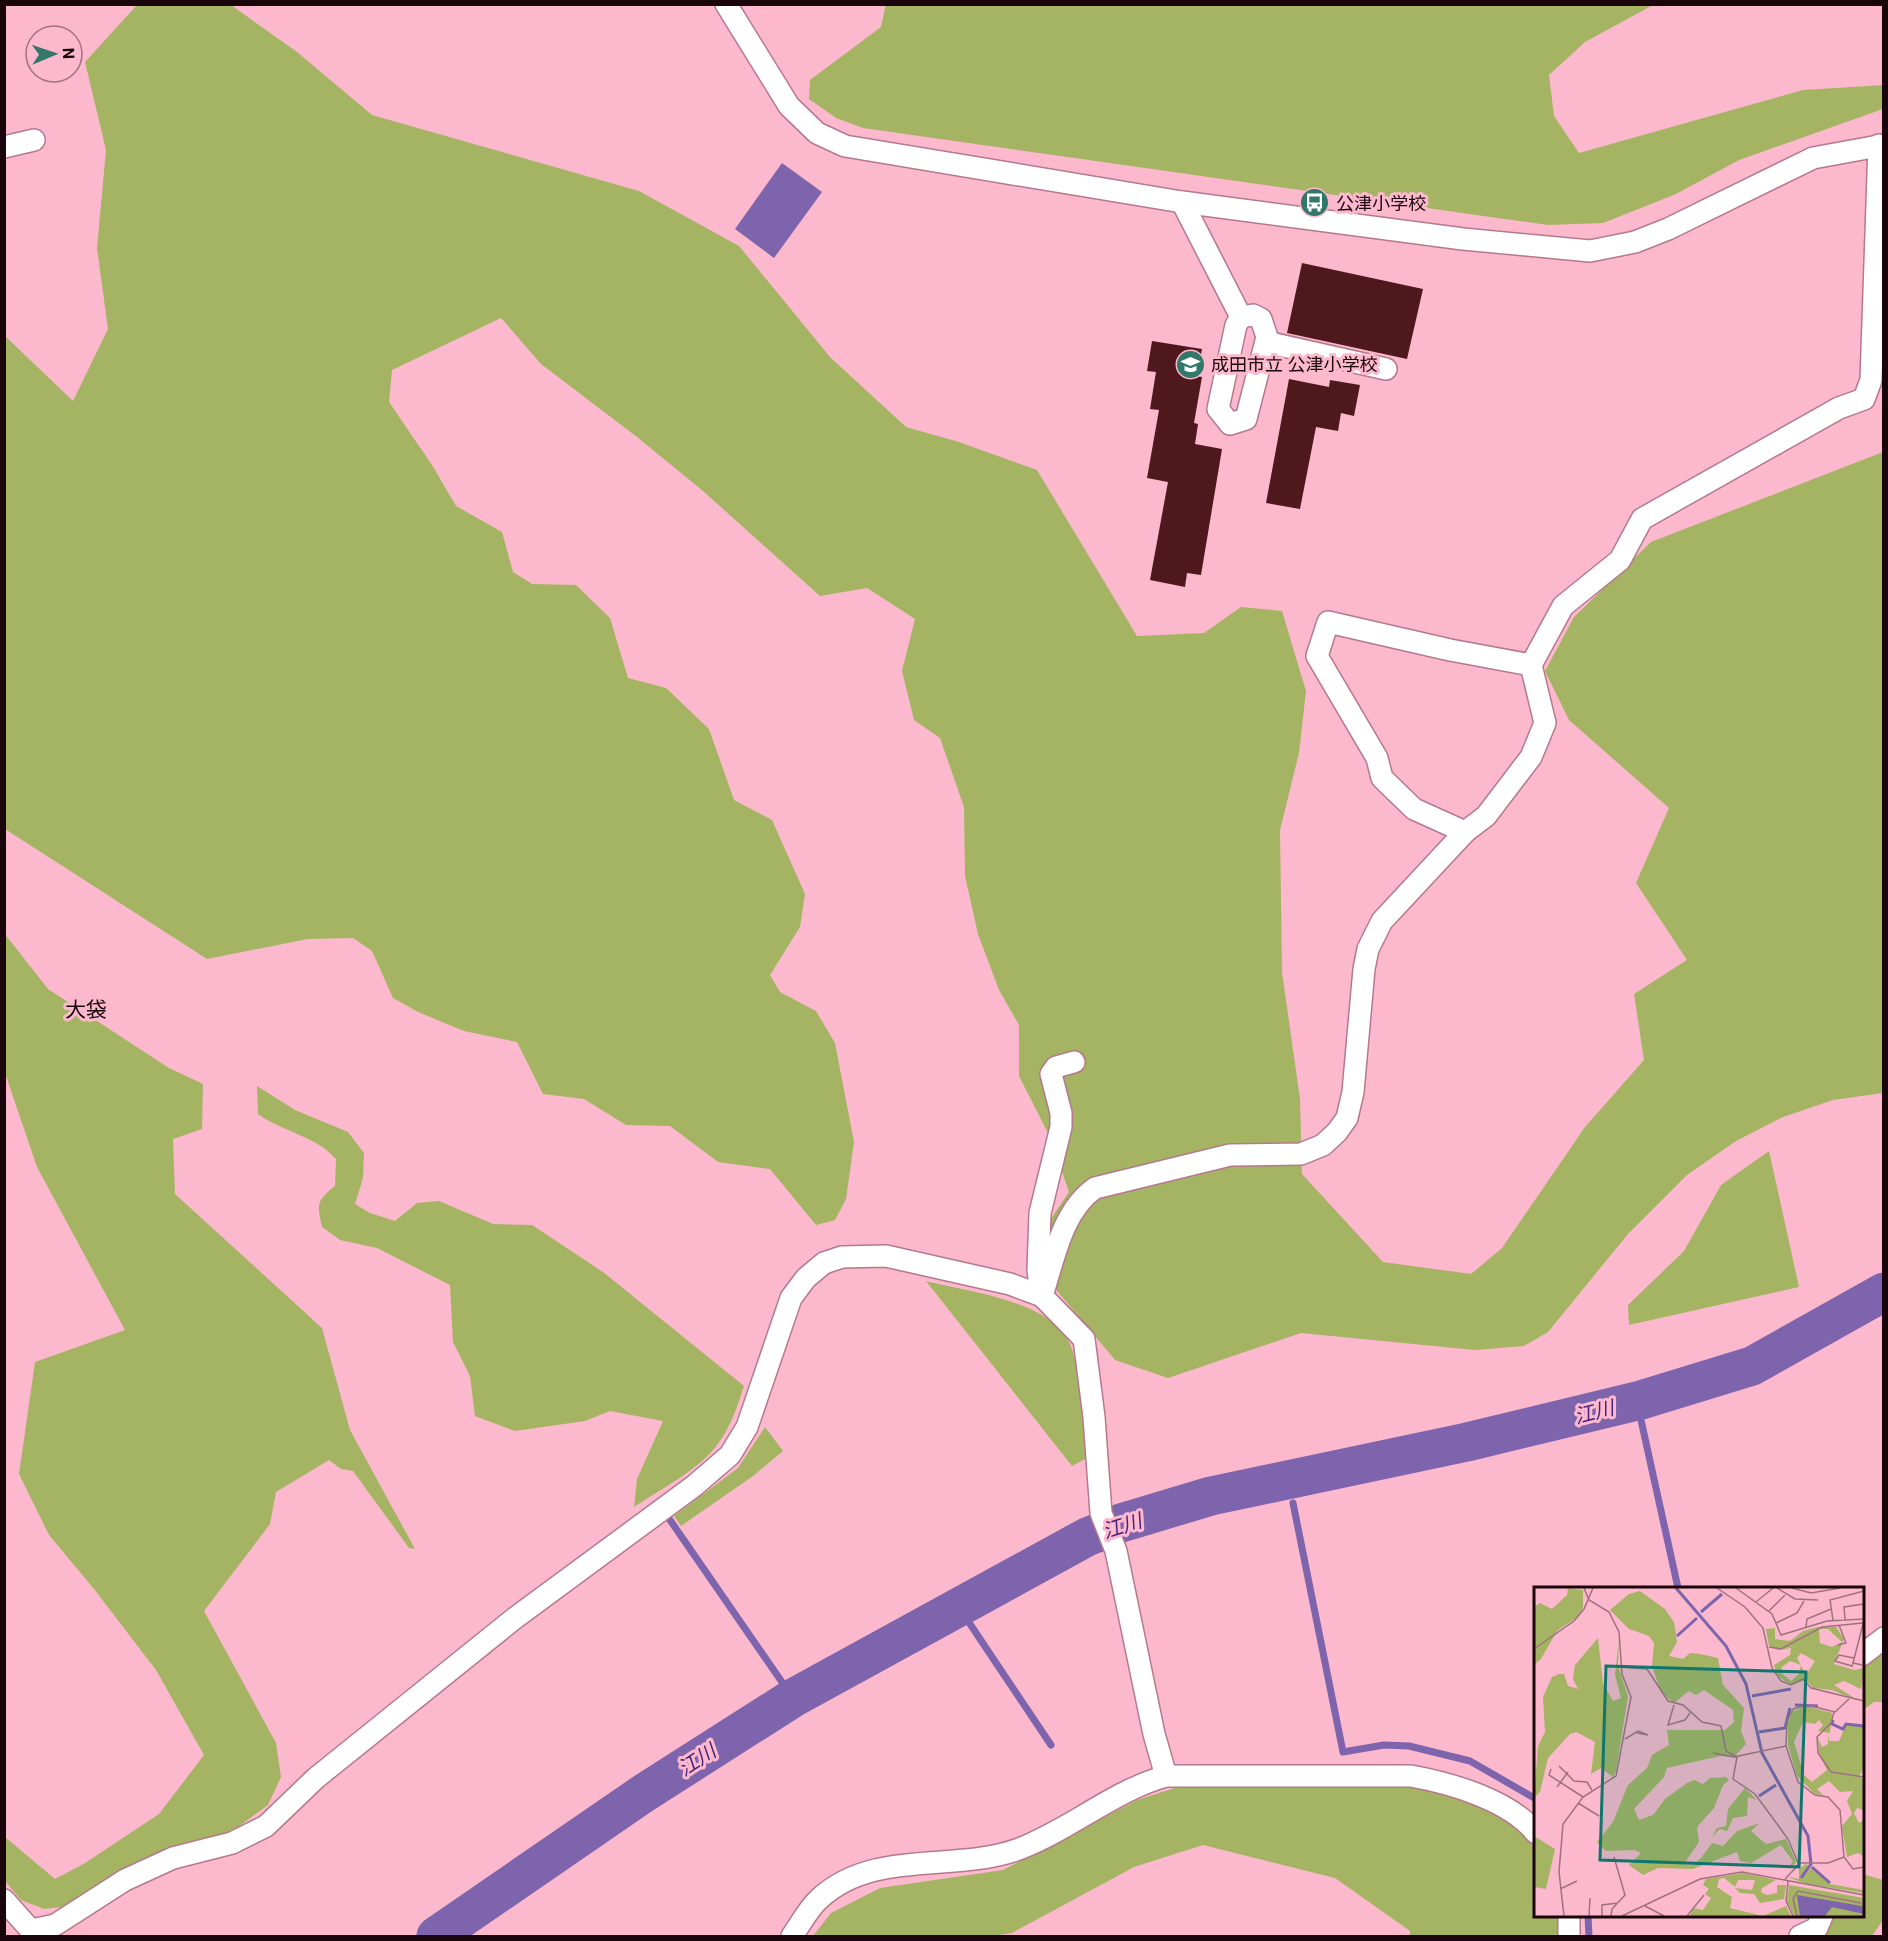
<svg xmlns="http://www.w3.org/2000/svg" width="1888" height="1941" font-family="Roboto,'Noto Sans JP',sans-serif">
  <rect width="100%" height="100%" fill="#fcb9cd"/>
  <g fill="#a4b463">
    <path d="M886,4l767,1 -68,37 -36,33 5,41 25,37 224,-63 80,-5v24l-144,51 -63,34 -73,29 -55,2 -685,-97 -27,-10 -27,-19 1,-19 71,-53z"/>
    <path d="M137,5h94l66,47 75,63 267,76 100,55 91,111 76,70 53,15 78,28 100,166 67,-3 37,-26 41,4 24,80 -7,62 -19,77 2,142 18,127 2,75 81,88 88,12 31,-26 83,-121 59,-67 -10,-66 53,-34 -51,-77 33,-75 -100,-88 -24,-49 29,-54 77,-75 232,-90v641l-50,7 -50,17 -47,24 -49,34 -59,59 -80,98 -24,14 -49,4 -174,-17 -133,45 -53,-18 -73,-87 -2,-38 29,-43 -19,-55 -31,-61v-51l-20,-35 -21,-56 -13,-58 -1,-69 -24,-69 -26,-18 -12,-49 13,-52 -48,-31 -47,8 -117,-105 -66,-54 -96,-73 -40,-46 -109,52 -3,32 43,63 24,41 46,26 11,40 19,12 44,1 34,33 18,60 38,10 43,41 25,71 38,20 33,74 -5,33 -30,48 10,17 36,19 19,32 19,99 -8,57 -11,21 -19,5 -46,-56 -52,-7 -48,-36 -44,-1 -42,-26 -41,-5 -26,-52 -53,-11 -46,-19 -25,-14 -21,-47 -19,-13 -45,1 -101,20 -202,-130 -1,-494 69,66 35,-72 -11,-81 9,-98 -21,-88z"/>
    <path d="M4,933l44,56 121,79 34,16 -1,45 -29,10 2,55 147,134 28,102 65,119 -6,-1 -56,-77 -12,-2 -12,-9 -53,32 -6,32 -66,87 72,132 5,34 -13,28 -38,28 -107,39 -61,35 -18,2 -23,-9 -16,-19v-44l50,42 30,-16 74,-49 45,-59 -48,-85 -62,-81 -45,-54 -30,-61 16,-112 90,-32 -88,-163 -32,-94z"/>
    <path d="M257,1086l38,24 53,22 16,21 -1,25 -8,26 15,9 25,8 22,-18 22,-2 54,23 39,1 71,47 141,114c-7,21 -13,41 -27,59 -17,24 -58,45 -83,62l3,-28 26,-58 -53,-10 -25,10 -70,10 -40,-15 -5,-40 -17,-34 -3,-57 -73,-37 -37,-8 -18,-13c-5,-23 -6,-26 13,-41l1,-27c-20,-23 -53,-27 -78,-45z"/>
    <path d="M1769,1151l30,136 -170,38 -1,-20 56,-54 37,-66z"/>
    <path d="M926,1281c42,11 125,19 144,63 13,31 14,80 17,114l-15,8z"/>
    <path d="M765,1427l18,24 -30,25 -72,50 -7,-10 64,-48z"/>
    <path d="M1883,1647v55h-9l-11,8 -1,-53z"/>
    <path d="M1402,1786c46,7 107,19 133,63l1,67h22v20h-148v-5l-75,-53 -132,-33 -69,22 -122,66 -19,3h-180l18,-23 49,-25 123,-18 134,-70 41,-13z"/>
    <path d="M1863,1874l20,6v40l-11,16h-56l-4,-20h50z"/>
  </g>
  <path fill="#7d64ad" d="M782,163l40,29 -48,66 -39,-29z"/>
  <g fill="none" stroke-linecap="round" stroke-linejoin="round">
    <g stroke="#7d64ad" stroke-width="7">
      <path d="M1637,1401l1,4"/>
      <path d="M1641,1420l37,168"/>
      <path d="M1288,1480l1,4"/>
      <path d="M1293,1503l50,249 41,-7 25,1 61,15 66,38"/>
      <path d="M670,1520l114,165"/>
      <path d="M959,1607l1,3"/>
      <path d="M966,1618l85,127"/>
      <path d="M791,1695l2,3"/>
      <path d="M1588,1916l1,20"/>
    </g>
    <path stroke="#7d64ad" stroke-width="39" d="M436,1936l208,-143 149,-95 294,-161 34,-14 90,-27 256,-54 174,-42 111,-34 132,-74"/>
  </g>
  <g fill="#4e181c">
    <path d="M1302,263l121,26 -16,70 -120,-26z"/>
    <path d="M1152,341l50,8 -5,27 5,1 -8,46 4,1 -3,20 27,5 -21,126 -14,-2 -2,14 -35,-7 18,-98 -21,-4 12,-68 -9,-1 6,-37 -9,-1z"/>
    <path d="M1289,379l40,8 1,-7 30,5 -6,31 -13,-3 -3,18 -22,-4 -16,82 -34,-6z"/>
  </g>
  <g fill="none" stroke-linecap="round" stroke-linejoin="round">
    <defs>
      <g id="minor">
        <path d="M726,4l63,102 28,27 28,13 337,56 281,37 127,12 45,-9 33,-13 145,-71 71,-13"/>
        <path d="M4,147l30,-7"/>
        <path d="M1182,202l59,115"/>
        <path d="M1253,315l8,4 6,18 -21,82 -16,5 -12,-15 18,-84 5,-8z"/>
        <path d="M1266,342l120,27"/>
        <path d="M1465,832l-51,-23 -32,-31 -5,-20 -60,-102 11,-34 122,28 81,15"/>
        <path d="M1040,1286l-2,-16 2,-57 21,-86v-14l-10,-39 5,-7 18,-5"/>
        <path d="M1042,1296c12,-37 20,-85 53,-108l135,-33 71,-1 22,-9 14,-13 10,-14 6,-26 11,-123 4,-20 14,-28 83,-89 21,-16 45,-59 14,-34 -14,-58 32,-59 57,-46 22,-41 197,-111 25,-9 7,-19 8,-235"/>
        <path d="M1862,1655l22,-17"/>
        <path d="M4,1900l32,36"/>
        <path d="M1569,1916v20"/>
        <path d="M32,1930l23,-5 70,-45 48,-22 59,-15 34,-17 50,-48 199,-160 179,-132 36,-31 17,-28 44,-129 15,-20 18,-15 18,-6 44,-1 124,28 32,12 42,43 10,78 7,96 15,38 38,183 12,42"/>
        <path d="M792,1936c8,-11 16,-27 27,-37 55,-51 135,-26 200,-50 52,-20 94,-58 147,-73h245c39,7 99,24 125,57"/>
        <path d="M1800,1936l17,-8 5,-12"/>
      </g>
    </defs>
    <use href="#minor" stroke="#b6788c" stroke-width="24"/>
    <use href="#minor" stroke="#fff" stroke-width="21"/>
  </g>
  <defs>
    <symbol id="bus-disc" viewBox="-11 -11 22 22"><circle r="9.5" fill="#33776a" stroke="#fcb9cd"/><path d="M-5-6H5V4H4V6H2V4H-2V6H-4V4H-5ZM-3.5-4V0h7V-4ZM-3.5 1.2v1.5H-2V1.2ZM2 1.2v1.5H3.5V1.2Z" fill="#fff"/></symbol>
    <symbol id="school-disc" viewBox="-11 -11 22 22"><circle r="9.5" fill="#33776a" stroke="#fcb9cd"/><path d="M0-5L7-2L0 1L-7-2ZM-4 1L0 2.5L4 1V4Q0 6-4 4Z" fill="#fff"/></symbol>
  </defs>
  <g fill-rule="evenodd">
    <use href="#bus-disc" x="1298" y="186" width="33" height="33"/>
    <use href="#school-disc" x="1174" y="348" width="33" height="33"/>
  </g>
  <g text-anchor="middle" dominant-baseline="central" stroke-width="6" stroke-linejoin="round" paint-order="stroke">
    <g font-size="18" fill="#1a050d" stroke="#fcb9cd" text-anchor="start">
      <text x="1336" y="203">公津小学校</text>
      <text x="1211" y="364">成田市立 公津小学校</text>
    </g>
    <g font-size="20" font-style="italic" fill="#49227b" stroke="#fcb9cd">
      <text transform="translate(1594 1412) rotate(-14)">江川</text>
      <text transform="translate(1122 1526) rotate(-18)">江川</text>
      <text transform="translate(697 1760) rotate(-33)">江川</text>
    </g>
    <g font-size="21" fill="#1a050d" stroke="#fcb9cd">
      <text x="86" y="1010">大袋</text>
    </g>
  </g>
  <g transform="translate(1534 1587)">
    <rect width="330" height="330" fill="#fcb9cd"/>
    <path d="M34,1l15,2v18l-4,8 -22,15 -16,28 -7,6v-58l6,-4 12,6 15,-14zM106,4l25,18 9,13 3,20 -8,14 14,3 7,-6 10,1 18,4 5,27 21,23 -3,23 5,13 -12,13 -14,-1 -53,12 -3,9 -30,32 5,11 14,-5 12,-16 22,-16 7,-3 9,4 7,-6 16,-1 3,3 -6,5 -9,23 -17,19 2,15 -15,22 9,1 8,-7 11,-15 11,3 14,-15 23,-8 -9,8 15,13 20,-5 10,23 -8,8 5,-9 -12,-16 -30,18 -11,-2 -3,-9 -44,17 -35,-1 -15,7 -14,-10 12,-12 -7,-3 -28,1 -9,-9 16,-20 15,-37 19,-17 5,-13 17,-10 -2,-15h58l9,-8 -1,-12 -29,-20 -8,5 -7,-4 -15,12 -13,-11 -9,-26 2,-23 -5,-7 -20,-7 -19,-19 19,-16zM284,40h18l8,12 -10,25 20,6 10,-2 -3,21 -17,-8 -10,4 25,16 -27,-11 -19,-2 -7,-8 -16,5 -13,-10 -3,-10 16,-10 1,-7 -13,2 -9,-4 -3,-17 9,-1v11l15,2 13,-10zM285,42h9l14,13 -10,5 -12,-4zM267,66l14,8 -9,14 -9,-17zM256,74l11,4 -2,9 -8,7 -10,-8 1,-6zM64,51l5,45 10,18 8,-3 -6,-23 4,-37 -1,28 10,30 -12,75 -3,6 -12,-9 -10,6 4,-32 -19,-10 -6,2 -22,24 -8,34 -6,6 4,-52 7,-14 -2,-35 9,-20 7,-3h5l4,12 10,3 -5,-10 2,-14zM272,119l26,7 -2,20 -12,-2 5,-6 -4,-5 -4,4 -12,-2 -9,20 10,33 8,7 15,-12 -8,-16 -1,-16 4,9 6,-3v-10l1,7h10l7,-16 18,1v42l-5,8 5,4v30l-7,-2 -3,5 5,10 5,-3v36l-6,-3 -11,4 -5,-31 10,-12 -5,-13 6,-10 -13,1 -11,-11 -12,8 6,6 -8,-1 -18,-18 -9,-31v-23l5,-11zM211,201l12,12 -9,-3 -1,19 -14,2 -6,13 -7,-2 -8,8 5,-9 9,-2 2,-17zM0,249l21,13 -9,40 -12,-2zM272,277l3,2 -8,13 11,-12 18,17 34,6v3l-57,-9 -17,-6 -1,-1 10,2v-10zM209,286l33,7 -14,8 -1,4 6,3 10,-2v-8h9l-2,14 -24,4 -6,-9 -14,-1 -5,-5 17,2 3,-10h-17l-3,7 -11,-9 -5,1 -2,8 15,10 -2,11 33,8 23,-10 5,10h-101l3,-8 10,2 8,-12 -6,-4 4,-5 -6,-4 3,-6zM255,298l75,13v18h-70l-7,-15z" fill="#a4b463" fill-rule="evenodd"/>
    <path d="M263,308l65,11 2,8 -32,-7 -7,9h-25z" fill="#7d64ad"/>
    <path fill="none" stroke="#7d64ad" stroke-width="3" d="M142,1l50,58 20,38 16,69 46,83 3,28 -10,14M167,25l21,-18M143,49l20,-18M218,109l39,-7M261,118l23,1M299,133l-1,4 11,5 3,-5 18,2M225,145l26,-4 5,-20M225,209l17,-11M278,280l18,16"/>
    <path fill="none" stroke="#a27180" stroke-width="1.5" d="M183,1l28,19 18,21 9,40 9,13 10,4 12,-6 8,9 53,13M202,1l36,26 9,21 46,-14 37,-2M243,1l18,11 23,1M258,1l19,5 29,-5M222,15l17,-14M235,24l16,-16M299,33l-3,-20 34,-9M311,33l-1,-13 20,-3M242,36l21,-10 7,-12M272,40l1,-8 24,-10M304,58l8,-2 -7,-18M235,60l12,2 41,-22 41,-4M0,62l40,-28 10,-12 9,-21M319,76l-1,3 -17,-5 4,-6 15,3M328,78l-9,-2 10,-39M87,80l26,2 21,32 15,4 19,17 19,4 5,25 11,6M315,112l-14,13 -28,-7 -14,4 -6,12 -1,25 12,36 17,13 13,2 12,13 4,47 9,12 11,-2M140,118l-6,20 17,-5 5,-7M300,125l-3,11 -14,14 1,16 13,19 33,5M91,152l13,-8 10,4 -11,-2M179,166l21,4 52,-11M203,170l-4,22 22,15 33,45 10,24M25,179l15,15 13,1 5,8M17,182l-2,6 34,22M23,200l11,-15M44,216l21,13M251,292l15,-16h28l16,-6M254,294l-2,20 7,15M26,302l17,-8M111,319l19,10M30,329l-5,-44 4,-48 20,-27 33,-21 15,-79 -9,-23 -3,-42 -10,-20 -20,-12 -5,-12M55,329l1,-18M68,329v-11l16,-2M77,329l1,-7 13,-14 -11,-38M88,329l78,-37 42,-7 122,23M153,329l17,-21M263,329l-4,-17 5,-8 63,12"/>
    <path fill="#0f766e" fill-opacity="0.15" stroke="#0f766e" stroke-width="3" d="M72,79l200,6 -7,195 -199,-7z"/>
    <rect width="330" height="330" fill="none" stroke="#1a050d" stroke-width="3"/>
  </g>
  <rect width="1888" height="1941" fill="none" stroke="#1a050d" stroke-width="12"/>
  <g transform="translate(54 54) rotate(88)"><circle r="28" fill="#fcb9cd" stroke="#a27180" stroke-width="1.5"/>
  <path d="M0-4.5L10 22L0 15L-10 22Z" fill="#33776a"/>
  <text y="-9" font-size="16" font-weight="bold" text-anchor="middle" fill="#1a050d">N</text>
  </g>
</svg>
